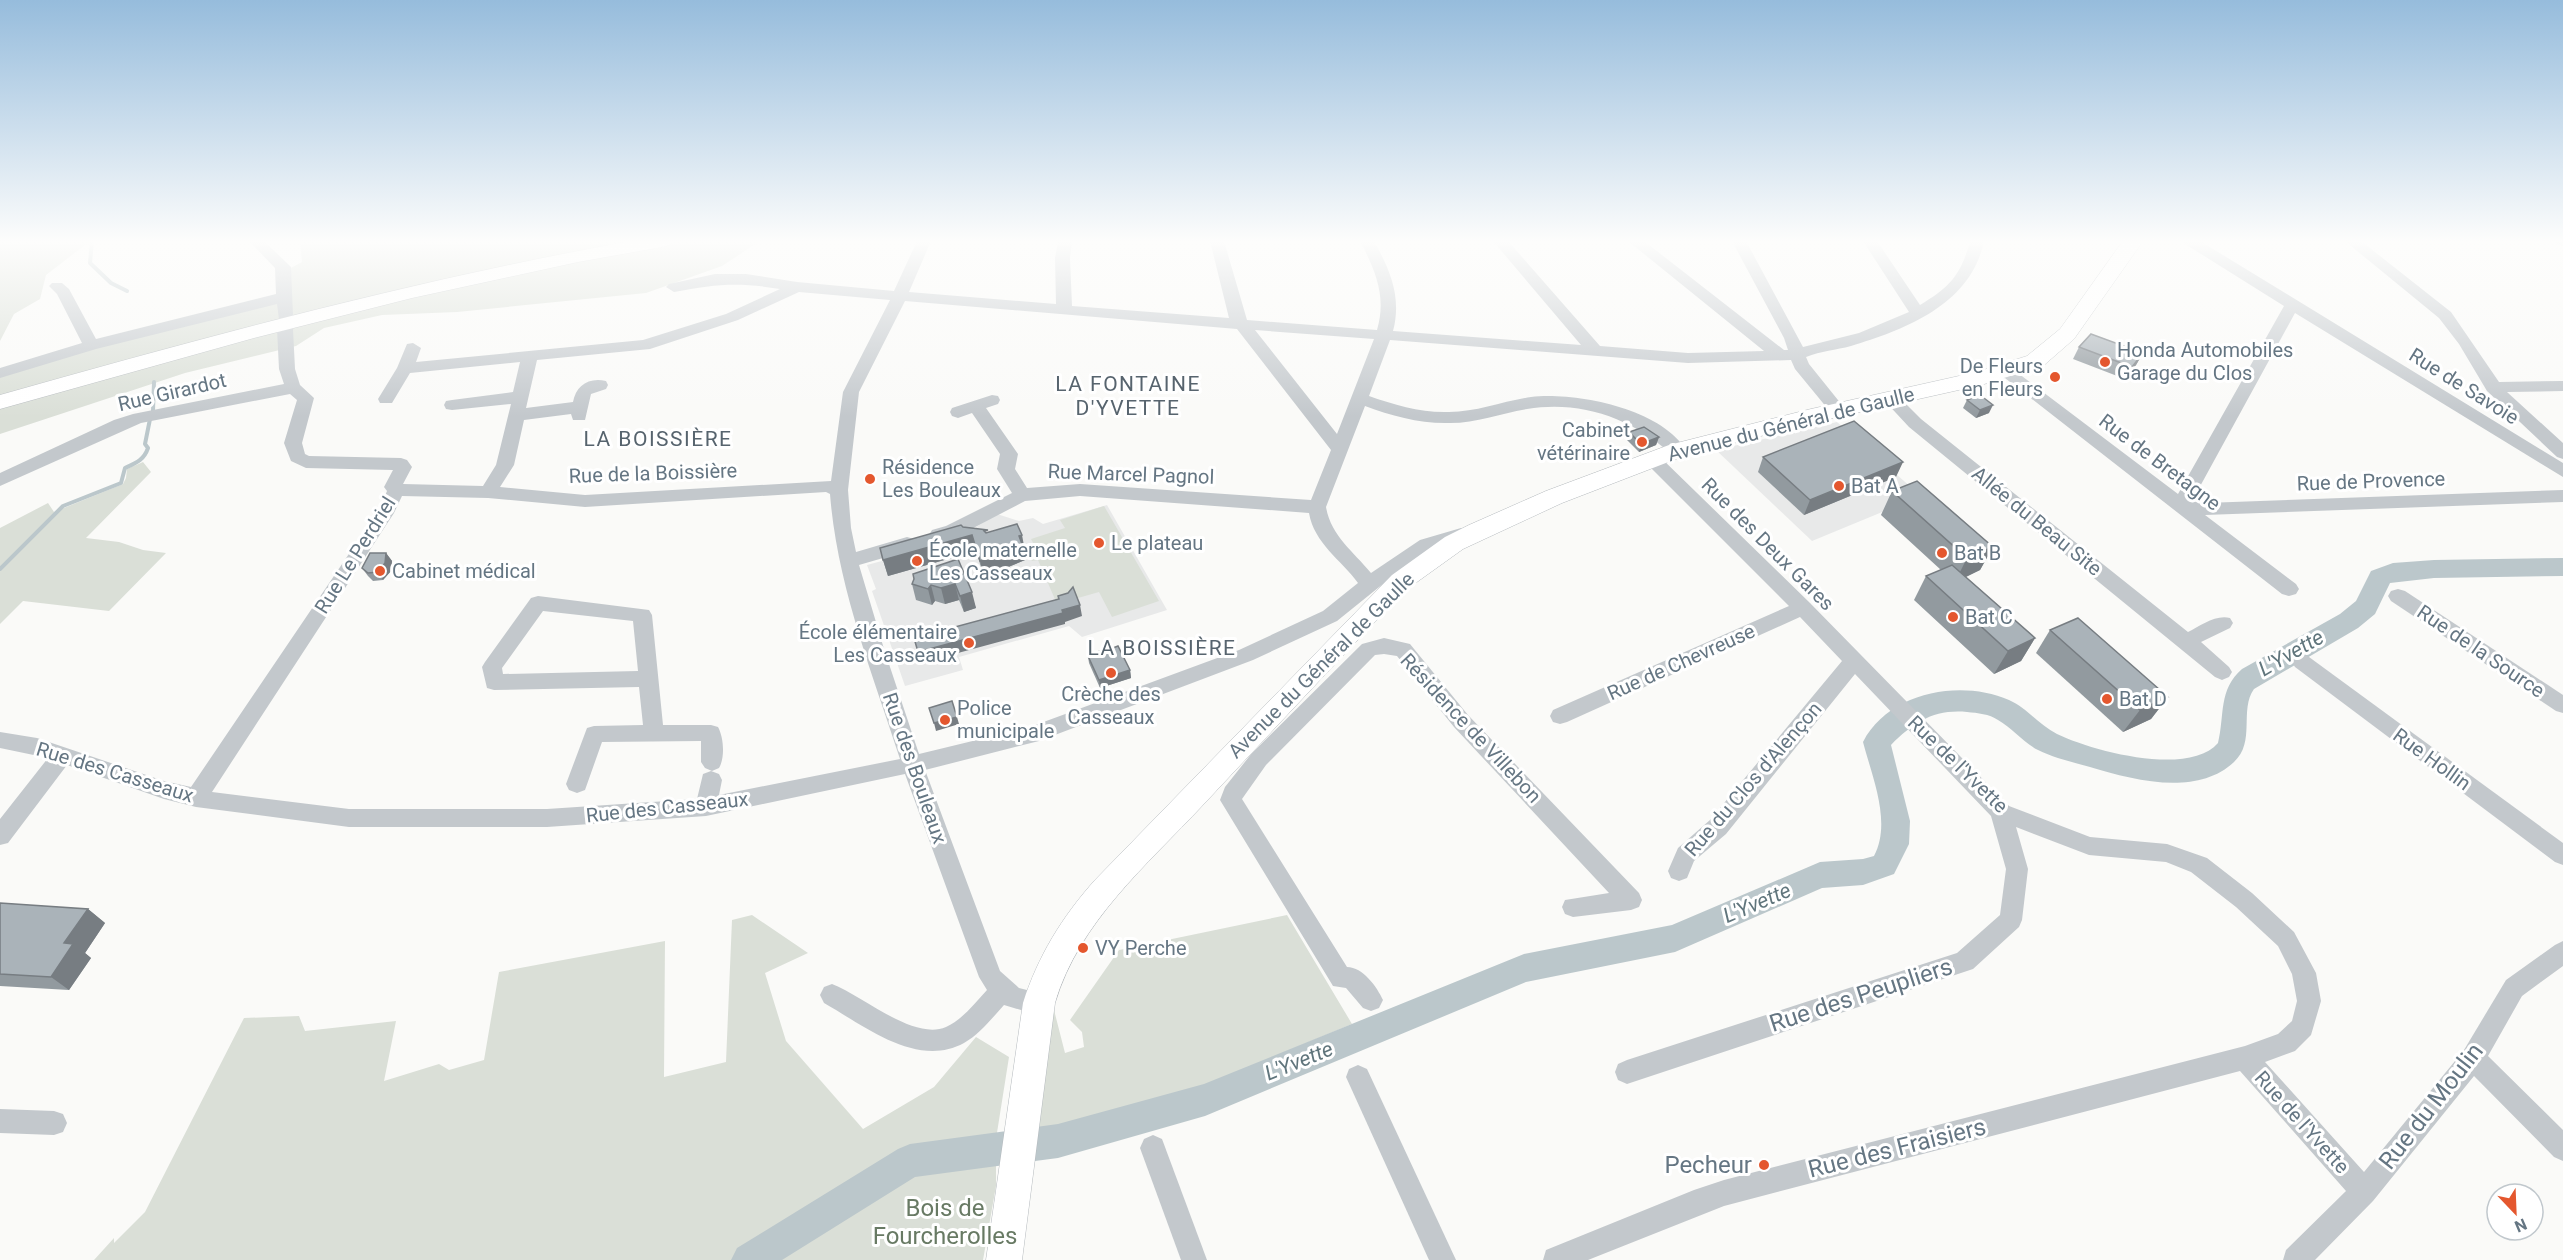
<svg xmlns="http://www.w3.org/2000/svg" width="2563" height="1260" font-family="Roboto,sans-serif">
  <rect width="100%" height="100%" fill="#fafaf8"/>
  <g fill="#e8e9e9">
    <path d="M1837,422l84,74 -109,45 -96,-91z"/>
    <path d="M1107,505l60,105 -85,27 -13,-11 -110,31 4,13 -58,16 -33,-95 4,-2 -9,-24 85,-23 45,-28 22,7 14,-3 10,6z"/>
  </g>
  <g fill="#dadfd7">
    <path d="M0,241h95l-10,4 -39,30 -6,24 -26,15 -14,27z"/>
    <path d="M300,241h460l-38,25 -76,27 -189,19 -75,3 -58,13 -28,18 -111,27 -185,61v-58l109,-32 179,-45 1,-30 13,-7z"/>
    <path d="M143,462l8,10 -65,66 33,4 24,8 23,3 -57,58 -86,-10 -23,23v-96l48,-25 6,9 69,-28 3,-6 1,-9z"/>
    <path d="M1104,506l55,95 -47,16 -13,-25 -42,12 -19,-44 -6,1 -4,-7 9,-4 -6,-11 34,-11 -5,-8z"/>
    <path d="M752,915l56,38 -43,20 21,68 77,88 71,-42 42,-50 33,20 -13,82v47l-13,74h-889l20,-22v5l31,-31 99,-194 55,-2 6,15 91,-10 -12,60 55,-17 10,6 35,-10 15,-88 166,-31 -1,136 62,-15 6,-142z"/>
    <path d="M1287,915l65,109 -151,63 -116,43 -54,8 22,-132 12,47 19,-6 -2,-15 -12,-12 49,-70z"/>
  </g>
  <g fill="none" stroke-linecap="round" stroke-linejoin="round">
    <g stroke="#bbc7cb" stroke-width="4">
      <path d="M92,241l-2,22 21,20 16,8"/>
      <path d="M153,411l1,-29"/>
      <path d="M0,569l63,-63 58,-23 4,-15c11,-5 19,-8 23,-20l-3,-4 5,-25"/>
    </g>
    <path fill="#bbc7cb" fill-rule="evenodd" d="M2563,558v18l-129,2 -44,5 -15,31 -17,14 -104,61c-15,21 2,53 -20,73 -37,35 -101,18 -144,5 -18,-5 -36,-9 -52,-17 -15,-8 -26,-22 -40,-30 -9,-6 -20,-7 -31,-8 -33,-3 -53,10 -76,33l19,76 -1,23 -15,30 -31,11 -41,3 -147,64 -149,30 -321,134 -147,42 -143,19 -133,83h-51l6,-12 161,-99 12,-5 148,-20 146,-40 320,-130 148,-29 148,-63 43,-3 11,-3c18,-34 -2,-79 -11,-114 26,-50 97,-63 146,-42 18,8 30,25 48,34 35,17 132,43 161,9 7,-28 0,-53 24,-74l98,-55 16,-13 15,-30 22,-8 41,-3z"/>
    <defs>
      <g id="major">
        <path d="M632,241h40l-3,4 -7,2 -84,15 -166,36 -158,40 -254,71v-14c209,-59 418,-116 632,-154z"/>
        <path d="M2123,241h20l-69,98 -31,27 -62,19 -170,38 -127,33 -122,47 -99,46 -53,38 -39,39c-56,59 -112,119 -168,179 -56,60 -124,117 -148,198l-33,257h-36l37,-257c15,-47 39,-86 72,-123l297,-305 53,-38 24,-12 77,-34 123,-46 142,-36 166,-37 50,-16 33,-27z"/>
      </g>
    </defs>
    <use href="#major" stroke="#b5babe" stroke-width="1"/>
    <g fill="#c3c8cc" fill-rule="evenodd">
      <path d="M249,241h15l27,26 2,49 -2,3h-12l-2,-15 -181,45 -96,29v-10l82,-25 -25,-49 -8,-8 3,-3h10l7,6 27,50 180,-45 -1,-26z"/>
      <path d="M917,241h14l-22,51 147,12 -1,-46 3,-17h14l-2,17 2,48 157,12 -19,-77h14l23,79 130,10c10,-34 -2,-60 -17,-89h14c16,29 28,56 19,90l188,14 -88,-104h15l92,105 88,7 76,-2 -136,-110h16l140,109h4l-4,-12 -52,-97h14l57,106 56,-14 50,-21 -46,-71h14l43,64c30,-18 41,-30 50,-64h14c-13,63 -77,88 -133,105 -15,4 -30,5 -45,11l3,7 37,46 -2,4h-12l-37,-45 -4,-9 -103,3 -298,-23 -21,56c26,9 52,17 80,16 28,0 54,-11 82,-15 44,-5 129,11 155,53l-3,4h-12c-39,-36 -91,-54 -144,-45 -26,4 -50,14 -77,14 -29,1 -58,-7 -85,-17l-39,101c5,29 27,44 45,66l49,-33 41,-12 6,2 3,5 -3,5 -33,10 -35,21 -62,50 -84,39 -214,81 -114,29 75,201 19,17 28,7 4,8 -4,8 -8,3 -8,-1 -27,-8c-12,13 -24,29 -40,38 -47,26 -101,-18 -140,-40l-4,-8 4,-8 8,-3c30,11 81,57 114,43 16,-7 29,-24 41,-37l-8,-13 -74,-203 -199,42 -159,11h-198l-153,-20 -32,-8 -97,-34 -59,78 -8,2v-26l48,-61 -48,-10v-16l37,6 127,43 27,6 189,-279 7,-17 -3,-4 9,-17 -87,-2 -15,-7 -7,-18 13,-43 -7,-6 -149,29 -141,63v-13l114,-53 19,-6 151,-30 -5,-15 -2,-40 8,-5 8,5 2,40 5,16 14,13 -12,45 3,11 4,2 92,2 6,2 5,7 -9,17 80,2 13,-21 15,-61 -59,6 -6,-1 -2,-4 2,-4 6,-1 61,-8 7,-30 -110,11 -18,30h-12l-2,-4 19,-31 10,-24 6,-1 8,5 -5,14 227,-22 83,-26 54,-25c-41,-7 -65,-5 -106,3l-8,-5 3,-3 46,-10h31l51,8 97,9zM799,292l91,8 -47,92 -12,89 -246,14 -85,-8 14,-22 10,-45 47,-6 2,6h12l6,-26 15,-5 2,-4 -2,-4c-18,-4 -30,5 -33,21l-47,6 11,-48 113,-11 88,-29zM905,301l332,28 94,121 -20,50 -231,-16 -53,4 -12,-19 3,-15 -32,-46 12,-4 2,-4 -2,-4 -6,-1 -40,13 -2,4 2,4 6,2 14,-5 28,41 -3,15 15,24 -66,33 -14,4 -3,5 3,5 6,2 20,-6 67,-35 55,-5 229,17c5,30 32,47 49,70l-35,28 -84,39 -209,77 -111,27 -35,-105 -25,-84 55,-16 2,-5 -2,-5 -7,-2 -51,15 -5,-24 -3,-38 11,-98zM1255,330l119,9 -37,95zM826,492l4,2c7,91 42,178 70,265l-181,36 3,-15 -3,-6 -8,-3 -8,3 -6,25 -150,10h-198l-137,-17 182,-279 8,-17 86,2 97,9z"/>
      <path d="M2183,241h17l363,222v14l-268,-164 -103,188 13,2 358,-13v12l-358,13 91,69 3,5 -3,5 -7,2 -7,-2 -286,-223 2,-4h12l168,127 106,-188 -99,-62z"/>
      <path d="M2345,241h16l90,71 48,70 64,-1v10l-56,1 56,51v16l-6,-2 -70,-66 -28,-47 -20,-26z"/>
      <path d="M2554,241h9v5l-7,-2z"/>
      <path d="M1891,394l6,1 24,24 267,213c12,-6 28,-18 42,-14l3,5 -3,5 -29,14 28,25 3,5 -3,5 -7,3 -7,-3 -306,-250 -26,-28 2,-4z"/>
      <path d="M1652,453l6,2 152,148 199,203 81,31 77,7 40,14 45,35 42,39 22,41 5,28 -10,34 -16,16 -30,11 99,110 100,-122 42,-70 49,-35 8,-4v25l-41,30 -34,60 75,74v31l-9,-4 -80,-81 -101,125 -58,59h-32l3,-10 60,-59 -106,-120 -516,135 -136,54h-45l3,-10 148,-60 30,-10 521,-134 33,-12 14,-13 5,-20 -5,-27 -14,-28 -42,-39 -45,-35 -25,-10 -77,-7 -73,-28 12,42 -6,51 -3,7 -46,42 -346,115 -9,-4 -3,-8 3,-8 9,-4 330,-107 43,-38 6,-46 -15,-53 -136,-142 -129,160 -32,27 -7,17 -8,3 -8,-3 -3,-7 10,-23 32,-28 132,-159 -42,-44 -233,105 -7,2 -7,-2 -3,-6 3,-6 236,-104 -143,-143 -3,-4 3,-4z"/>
      <path d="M2398,589l7,2 158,104v18l-7,-2 -165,-110 -3,-5 3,-5z"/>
      <path d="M538,596l111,14 3,5 11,110h48l7,2c6,11 7,31 1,41l-7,3 -7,-3 -4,-6v-21l-99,1 -17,48 -8,3 -8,-3 -3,-6 21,-56 7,-2 49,-1 -4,-38 -145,3 -7,-2 -5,-21 3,-5 46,-64zM543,611l90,10 5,50 -135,3 -1,-6z"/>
      <path d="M1384,638l26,6 58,71 171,178 3,7 -3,7 -8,3 -58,7 -8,-3 -3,-7 3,-7 44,-7 -155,-166 -57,-71 -13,-2 -9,1 -109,110 -24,34 105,168c16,0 30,20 36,33l-4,8 -8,3 -8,-3 -17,-20 -13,-2 -113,-186 5,-13 27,-34 110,-109z"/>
      <path d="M2302,654l7,3 254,186v22l-8,-3 -260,-195 -3,-5 3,-5z"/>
      <path d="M1358,1065l9,4 89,191h-27l-83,-183 3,-8z"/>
      <path d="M0,1109l54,2 9,3 4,9 -4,9 -9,3 -54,-2z"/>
      <path d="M1153,1135l9,4 45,121h-26l-41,-112 4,-9z"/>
    </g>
    <use href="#major" fill="#fff" fill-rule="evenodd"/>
  </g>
  <g fill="#929a9f">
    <path d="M2079,347l64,6 -7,12 -11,14 -52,-20z"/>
    <path d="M1967,400l22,13 -13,5 -13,-10z"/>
    <path d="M1629,432l30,5 -3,8 -17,7 -12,-12z"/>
    <path d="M1763,457l133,20 -92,38 -46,-43z"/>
    <path d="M1892,491l101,56 -13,23 -14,7 69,61 -14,23 -27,13 -80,-74 12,-24 15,-6 -60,-55z"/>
    <path d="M963,527l25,5 37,19h-1l1,9 -41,17 -8,-26 -88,25 -5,-16z"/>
    <path d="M386,553l6,8 -1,10 -8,9 -10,1 -5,-5 -6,-8z"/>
    <path d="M958,559l18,49 -12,4 -5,-12 -14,4 -10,-3 -3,4 -16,-5 -4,-16z"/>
    <path d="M2050,630l118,67 -17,22 -28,13 -87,-79z"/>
    <path d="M1088,656l42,14 1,8 -31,10 -11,-25z"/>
    <path d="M0,903l88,6 17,14 -20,30 6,5 -22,32 -69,-4z"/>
  </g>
  <g fill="#777d82">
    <path d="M2143,353l-7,12 -11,14 7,-12z"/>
    <path d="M1993,405l-4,8 -13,5 4,-8z"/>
    <path d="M1659,437l-3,8 -17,7 2,-8z"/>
    <path d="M1903,462l-7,15 -92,38 6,-15z"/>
    <path d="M972,535l4,16 -88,25 -5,-16z"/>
    <path d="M1022,535l3,16h-1l1,9 -41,17 -4,-16 39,-25z"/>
    <path d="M1993,547l-13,23 -25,12 12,-24z"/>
    <path d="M386,553l6,8 -1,10 -8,9 -5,-8z"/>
    <path d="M955,584l4,16 -14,4 -4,-16z"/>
    <path d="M931,585l4,16 -3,4 -4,-16z"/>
    <path d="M972,592l4,16 -12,4 -4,-16z"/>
    <path d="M1080,605l2,11 -17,6v2l-144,39 -3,-11z"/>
    <path d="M2035,638l-14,23 -27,13 14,-23z"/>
    <path d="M1130,670l1,8 -31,10 -1,-8z"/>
    <path d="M2168,697l-17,22 -28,13 17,-22z"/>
    <path d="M957,717l2,7 -23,7 -2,-8z"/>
    <path d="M88,909l17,14 -20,30 6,5 -22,32 -18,-13 13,-34z"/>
  </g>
  <g fill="#aab3b9" stroke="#777d82" stroke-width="1.5">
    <path d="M2091,334l52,19 -11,14 -53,-20z"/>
    <path d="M1980,395l13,10 -13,5 -13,-10z"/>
    <path d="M1854,421l49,41 -93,38 -47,-43z"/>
    <path d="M1644,427l15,10 -18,7 -12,-12z"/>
    <path d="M1917,481l76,66 -26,11 -75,-67z"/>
    <path d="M1017,524l5,11 -3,1 3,8 -42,17 -8,-26 -89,25 -3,-12 81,-23 2,2 25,3 -4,1 2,2z"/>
    <path d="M370,553h16l-1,10 -7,9 -10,1 -6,-5z"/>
    <path d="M958,559l14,33 -12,4 -5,-12 -14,4 -10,-3 -3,4 -16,-5 2,-5 -1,-5z"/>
    <path d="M1952,565l83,73 -27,13 -82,-75z"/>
    <path d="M1073,587l7,18 -18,5 1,3 -145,39 -4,-14 145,-39 -1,-3 10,-3z"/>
    <path d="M2078,618l90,79 -28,13 -90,-80z"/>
    <path d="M1112,646l1,2 5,-2 12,24 -31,10 -11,-24z"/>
    <path d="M952,701l5,16 -23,6 -5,-15z"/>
    <path d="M0,903l88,6 -24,34 9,1 -22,33 -51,-3z"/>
  </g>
  <linearGradient id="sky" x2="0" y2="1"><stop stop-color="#96bcdc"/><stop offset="0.58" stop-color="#fdfdfc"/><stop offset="1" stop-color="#fdfdfc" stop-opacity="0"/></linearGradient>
  <rect width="2563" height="417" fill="url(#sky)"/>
  <g fill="#e4572e" stroke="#fff" stroke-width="2">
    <circle cx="2105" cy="362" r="6"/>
    <circle cx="2055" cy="377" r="6"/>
    <circle cx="1642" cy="442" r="6"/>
    <circle cx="870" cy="479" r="6"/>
    <circle cx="1839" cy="486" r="6"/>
    <circle cx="1099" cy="543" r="6"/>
    <circle cx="1942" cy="553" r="6"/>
    <circle cx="917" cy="561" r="6"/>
    <circle cx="380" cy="571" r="6"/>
    <circle cx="1953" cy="617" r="6"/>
    <circle cx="969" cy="643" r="6"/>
    <circle cx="1111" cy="673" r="6"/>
    <circle cx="2107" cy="699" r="6"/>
    <circle cx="945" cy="720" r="6"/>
    <circle cx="1083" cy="948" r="6"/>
    <circle cx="1764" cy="1165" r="6"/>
  </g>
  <g text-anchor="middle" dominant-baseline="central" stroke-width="6" stroke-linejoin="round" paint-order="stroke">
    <g font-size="20" fill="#657683" stroke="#fff" text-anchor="start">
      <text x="2117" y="350">Honda Automobiles<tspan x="2117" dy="23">Garage du Clos</tspan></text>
      <text x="2043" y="366" text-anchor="end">De Fleurs<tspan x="2043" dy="23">en Fleurs</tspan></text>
      <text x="1630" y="430" text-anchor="end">Cabinet<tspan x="1630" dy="23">vétérinaire</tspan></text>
      <text x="882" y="467">Résidence<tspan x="882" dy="23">Les Bouleaux</tspan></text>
      <text x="1851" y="486">Bat A</text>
      <text x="1111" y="543">Le plateau</text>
      <text x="929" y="550">École maternelle<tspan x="929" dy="23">Les Casseaux</tspan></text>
      <text x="1954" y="553">Bat B</text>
      <text x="392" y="571">Cabinet médical</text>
      <text x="1965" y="617">Bat C</text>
      <text x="957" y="632" text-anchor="end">École élémentaire<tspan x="957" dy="23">Les Casseaux</tspan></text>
      <text x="1111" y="694" text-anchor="middle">Crèche des<tspan x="1111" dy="23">Casseaux</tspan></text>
      <text x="2119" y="699">Bat D</text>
      <text x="957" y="708">Police<tspan x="957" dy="23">municipale</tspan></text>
      <text x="1095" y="948">VY Perche</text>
    </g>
    <g font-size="20" fill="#657683" stroke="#fff">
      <text transform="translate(2464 386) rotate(32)">Rue de Savoie</text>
      <text transform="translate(172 392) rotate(-13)">Rue Girardot</text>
      <text transform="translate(1791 424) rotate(-14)">Avenue du Général de Gaulle</text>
      <text transform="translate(2160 462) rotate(37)">Rue de Bretagne</text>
      <text transform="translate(653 473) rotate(-2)">Rue de la Boissière</text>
      <text transform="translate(1131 474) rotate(2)">Rue Marcel Pagnol</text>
      <text transform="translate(2371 481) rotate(-2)">Rue de Provence</text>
      <text transform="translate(2037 521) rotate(39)">Allée du Beau Site</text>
      <text transform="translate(1768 544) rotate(45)">Rue des Deux Gares</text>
      <text transform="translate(355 555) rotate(-58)">Rue Le Perdriel</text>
      <text transform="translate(2481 651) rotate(34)">Rue de la Source</text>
      <text transform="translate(1681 662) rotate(-24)">Rue de Chevreuse</text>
      <text transform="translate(1321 665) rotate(-45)">Avenue du Général de Gaulle</text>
      <text transform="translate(1471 728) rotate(47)">Résidence de Villebon</text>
      <text transform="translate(2432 759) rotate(36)">Rue Hollin</text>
      <text transform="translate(1958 764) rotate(44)">Rue de l'Yvette</text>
      <text transform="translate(915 768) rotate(71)">Rue des Bouleaux</text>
      <text transform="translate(115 772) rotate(17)">Rue des Casseaux</text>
      <text transform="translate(1753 779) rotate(-49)">Rue du Clos d'Alençon</text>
      <text transform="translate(667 807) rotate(-6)">Rue des Casseaux</text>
      <text transform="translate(2302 1122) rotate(48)">Rue de l'Yvette</text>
    </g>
    <g font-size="21" letter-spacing="1.5" fill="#57646e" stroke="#fff">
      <text x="1128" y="384">LA FONTAINE<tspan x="1128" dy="24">D'YVETTE</tspan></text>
      <text x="658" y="439">LA BOISSIÈRE</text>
      <text x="1162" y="648">LA BOISSIÈRE</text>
    </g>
    <g font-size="21" font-style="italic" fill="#60757c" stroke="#fff">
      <text transform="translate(2291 653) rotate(-30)">L'Yvette</text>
      <text transform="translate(1757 903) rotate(-23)">L'Yvette</text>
      <text transform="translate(1299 1061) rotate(-22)">L'Yvette</text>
    </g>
    <g font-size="24" fill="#657683" stroke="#fff">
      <text transform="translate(1861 995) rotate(-18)">Rue des Peupliers</text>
      <text transform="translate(2431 1106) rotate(-52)">Rue du Moulin</text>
      <text transform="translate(1897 1148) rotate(-14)">Rue des Fraisiers</text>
    </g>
    <g font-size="24" fill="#657683" stroke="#fff" text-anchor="end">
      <text x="1752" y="1165">Pecheur</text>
    </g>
    <g font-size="24" fill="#687a64" stroke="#fff">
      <text x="945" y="1208">Bois de<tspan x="945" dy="28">Fourcherolles</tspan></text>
    </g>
  </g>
  <g transform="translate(2515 1212) rotate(157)"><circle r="28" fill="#ffffff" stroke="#c1c8cd" stroke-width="1.5"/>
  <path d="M0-4.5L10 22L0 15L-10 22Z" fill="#e4572e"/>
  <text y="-9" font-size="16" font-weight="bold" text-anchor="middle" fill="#657683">N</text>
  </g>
</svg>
